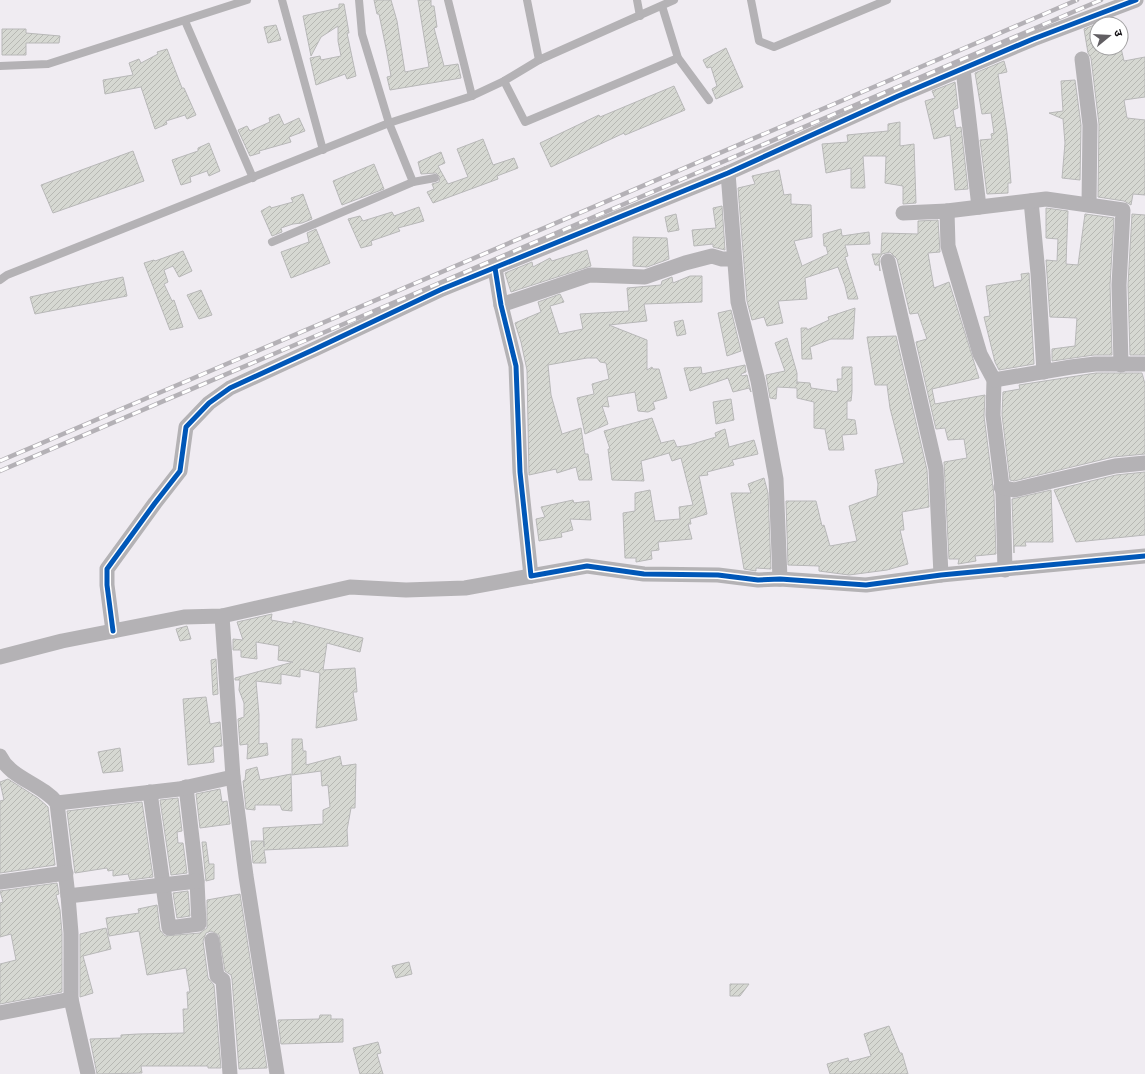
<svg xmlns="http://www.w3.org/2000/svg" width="1145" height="1074" font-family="Lato,'Noto Sans Devanagari',sans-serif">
  <defs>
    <pattern id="building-hatch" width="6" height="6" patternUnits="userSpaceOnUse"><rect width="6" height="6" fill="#d6d8d2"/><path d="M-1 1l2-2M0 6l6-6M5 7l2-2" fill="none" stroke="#b7b8b3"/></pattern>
  </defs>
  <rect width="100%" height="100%" fill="#f0ecf2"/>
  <g fill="url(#building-hatch)" stroke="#b8b8b8">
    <path d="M374,0h17l6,21 8,51 24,-5 -11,-67h13v6h3l3,21 -3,1 10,38 14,-2 3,14 -71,12 -3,-13 4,-1 -5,-28 -7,-34h-2z"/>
    <path d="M339,4h5l5,29h-2l9,43 -9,3 -2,-5 -29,11 -6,-27 10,-2 1,4 20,-4 -3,-15v-15l-17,11 -10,19 -8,-40 36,-8z"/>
    <path d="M1097,24v25l7,-1 1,3 16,-3 3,13 21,-4v40l-21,3 3,18 18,2v75l-12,-1 -2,11 -7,-4 -26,-4 1,-73 -8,-66 -3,-5 -4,-24z"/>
    <path d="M276,25l5,15 -13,3 -4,-16z"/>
    <path d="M2,29h24v4l34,3 -1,7h-33v12h-24z"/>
    <path d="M726,48l17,39 -27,12 -4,-10 5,-3 -6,-19 -4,1 -4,-8z"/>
    <path d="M167,49l15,39h2l12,27 -9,4 -2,-4 -19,6 1,3 -12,5 -14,-42 -36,7 -2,-14 30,-5 -4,-12 10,-4 2,4 17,-9 -1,-2z"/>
    <path d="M1004,61l3,11 -9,2 9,59 4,50h-3v10l-21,1 -7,-54 12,-1 -1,-5 3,-1 -3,-20 -9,1 -7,-41z"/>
    <path d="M1075,80l6,45 -1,55 -18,-2 3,-35 -2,-24 -14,-6 14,-2 -2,-30z"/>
    <path d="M955,82l3,26 -5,2 3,18 5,-1 7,62 -13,1 -5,-55 -16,4 -9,-38 10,-3 -3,-7z"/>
    <path d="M674,86l11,24 -60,25 -1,-2 -73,34 -11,-24 59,-28 1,2z"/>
    <path d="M279,114l5,11 15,-7 6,13 -16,6 2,5 -32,9 1,2 -10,3 -12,-26 9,-4 3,5 20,-9 -1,-4z"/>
    <path d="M900,122v24l14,-2 2,59 -13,1v-18l-18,-3 1,-27h-23l2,32h-14v-20l-25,5 -4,-29 26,-2 -1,-7 41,-4v-7z"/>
    <path d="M483,139l10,26 21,-7 4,10 -21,8 1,3 -65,24 -6,-11 7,-3 -2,-5 7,-2 1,-5 -4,-4 -15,1 -3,-12 23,-10 4,11 -7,3 10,18 20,-7 -11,-28z"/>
    <path d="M209,143l11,28 -11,5 -2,-5 -17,6 1,5 -10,3 -9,-25 26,-9v-3z"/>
    <path d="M133,151l11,30 -91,32 -12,-28z"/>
    <path d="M374,164l10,25 -42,16 -9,-24z"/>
    <path d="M779,170l5,25 7,-1v10l20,1 1,32 -18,4 8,25 26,-12 -2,-8h-2l-1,-12 18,-5 1,7 27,-4 1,12 -25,1 3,11 -3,1 13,42h-10l-3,-13 -7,-19 -33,11 2,21 -29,2 5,22 -16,3 -3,-9 -12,3 -5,-19 -9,-113 17,-4 -3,-8z"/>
    <path d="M303,194l9,25 -10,4 -9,1 -12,4 1,4 -10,4 -11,-25 9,-5 1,2 22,-6 -2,-4z"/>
    <path d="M722,206l3,44 -12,-3v-3l-19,2 -2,-16 24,-2 -3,-20z"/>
    <path d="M419,207l5,14 -26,7 2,3 -29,10 1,4 -11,3 -13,-29 12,-3 3,5 29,-9 2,4z"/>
    <path d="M1046,208l22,3 -2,53 12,1 7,-51 29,4 -4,67 2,70h-18l-42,6v-12l23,-3 2,-28 -27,-1 -4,-57 11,1 1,-22 -12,-1z"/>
    <path d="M676,214l3,16 -11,2 -3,-15z"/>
    <path d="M1132,214l13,1v140h-15l-2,-70z"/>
    <path d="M938,220l2,32 -12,1 6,35 15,-6 30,96 -47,11 3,15 50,-9 -1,21 10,79 2,59 -21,2 1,5 -18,3 1,-5h-10l-5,-97 23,-4 -3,-19 -16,1 -3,-12 -9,1 -20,-87 11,-3 -9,-26 -8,1 -13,-55 -7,-7 -8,2 -3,5 1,12 -1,-6h-4l-3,-11h9l1,-21 36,1v-13z"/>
    <path d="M316,229l14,34 -39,15 -10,-26 28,-10 -2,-9z"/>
    <path d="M633,237l34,1 2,21 -22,8 -14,-1z"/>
    <path d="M587,250l4,16 -80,26 -6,-19 27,-11 1,5 17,-9 2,3z"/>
    <path d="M183,251l9,20 -13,6 -6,-11 -9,4 4,12 -4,2 8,17 2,-1 9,27 -13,3 -26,-67 10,-3 1,1z"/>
    <path d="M1029,273l5,91 -35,6 -4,-8 -11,-45 6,-1 -4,-30 36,-6 -1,-6z"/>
    <path d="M690,276h12v26l-58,2 3,17 -38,4 38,15v30l5,-3 1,2h6l8,29 -14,4 2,7 -7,3 -10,-1 -3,-19 -28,5 2,10 -7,-1 6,18 -23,10 -8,-36 17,-4 -2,-10 17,-5 -3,-16 -6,-1 -3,-4h-10l-39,7 3,30 11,39 19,-6 4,26h3l4,26h-13l-3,-13 -19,6 -1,-4 -27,6 -2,-105 -6,-28 -6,-19 26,-11 -3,-10 22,-8 4,8 -14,4 9,28 24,-5 -3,-15 49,-3 -2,-23 34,-3 1,-4 10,-4 1,6z"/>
    <path d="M123,277l4,19 -92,18 -5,-17z"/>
    <path d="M201,290l11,25 -13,4 -12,-24z"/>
    <path d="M855,308l-2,31h-22l-21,8 2,12h-10l-1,-31h6v2l22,-10 -1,-3z"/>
    <path d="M731,310l10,41 -14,5 -9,-43z"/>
    <path d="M683,320l3,14 -9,2 -3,-14z"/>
    <path d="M896,336l31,134 2,37 -27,5 2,18h-4l8,34 -21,6 -38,5 -30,-4v-5l-31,-1 -2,-64h30l6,25 2,-1 6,21 27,-5 -8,-35 28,-10 1,-12 -3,-14 29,-7 -14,-55 -3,-23h-12l-8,-48z"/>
    <path d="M787,338l10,35v11v-2l13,1 1,5 27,4 -1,-13h5v-12h10v25l-1,9h-4v18l8,1 2,14 -15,1 2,15h-15l-4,-21 -11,-1v-26l-17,-4v-10l-20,-1 -1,12 -6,-1 -4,-23 19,-4 -10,-28z"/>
    <path d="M745,365l1,7 -5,2 1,2 5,-1 4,17 -2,-4 -16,4 -5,-14 -38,13 -6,-23 17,-1 1,7z"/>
    <path d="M1096,373h46l3,11v70l-32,3 -99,24 -4,-1 -8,-65 1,-23 17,-3 -1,-4z"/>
    <path d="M731,399l3,21 -18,4 -3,-22z"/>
    <path d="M652,418l9,25 13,-3 3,7 12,-2 27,-8 -1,-4 10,-4 4,18 25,-7 4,14 -26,6 2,5 -27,7 1,3 -9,1 8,38 -17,5 1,5h-3l4,15 -34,3 1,8 -8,1 1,8 -16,3v-4h-11l-2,-45 12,-2v-18l15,-3 5,31 25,-2 -1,-12 14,-2 -12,-47 -9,3 -3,-8 -28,8 3,20 -32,-1 -4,-31h2l-6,-18z"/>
    <path d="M1145,472v63l-69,7 -22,-52 62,-15z"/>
    <path d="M764,478l4,15 3,76 -15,-1v3l-12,-2 -13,-76h20l-3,-9z"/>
    <path d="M1051,490l2,52h-28l1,4h-12v7l-2,-54z"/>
    <path d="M573,500l1,3 15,-2 2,19 -21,-1 3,11 -12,3 1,4 -23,4 -3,-22 9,-2 -4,-10z"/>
    <path d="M272,614l-1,6 22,4v-3l70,17 -3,14 -33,-9 -4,27 32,-2 2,24h-4l4,28 -41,8 4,-55 -20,-4v8l-19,-3v10l-25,-3 3,34v29l8,-1 1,12 -21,4 1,-15 -8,1 -2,-26 6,-2v-14l-5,-13 1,-10h-5v-2l58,-16 -15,-2 1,-14 -23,-4 1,17 -16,-2v-7h-8v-11l10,1 -6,-18z"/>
    <path d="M187,626l4,13 -11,2 -4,-12z"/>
    <path d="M216,659l2,35 -5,1 -2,-35z"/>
    <path d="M206,697l4,27 10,-2 2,24 -9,1 1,15 -26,3 -5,-66z"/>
    <path d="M292,739h10l1,12h3v14l34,-9 2,10 14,-2 -1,44h-4l-4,22 1,16 -84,4 2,13h-13l-2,-22h13v6l-1,-19 60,-4v-14l7,-3 -2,-22 -6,1 -1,-15 -29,4z"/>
    <path d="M120,748l3,23 -20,2 -5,-21z"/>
    <path d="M257,767l3,13 31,-6 1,37 -10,-1 -2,-5h-25v5l-9,-1 -3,-28 2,-1 1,-10z"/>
    <path d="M8,779l30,19 10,9 7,58 -55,8v-72l4,-1 -4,-18z"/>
    <path d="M220,789l2,13 5,-1 3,23 -30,4 -4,-34z"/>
    <path d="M178,798l4,33 -5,1 1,11h5l4,30 -16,2 -11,-75z"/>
    <path d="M142,802l11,75 -23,3 -2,-6 -15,2v-6l-5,1 -1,-3 -32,5 -8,-62z"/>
    <path d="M202,842h4l3,22h5v15l-8,2z"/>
    <path d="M57,883l2,11 -3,1 4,15 2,23v59l-62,12v-40l16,-4 -5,-26 -11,3v-34l3,-1 -3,-11z"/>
    <path d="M188,891l2,25 -13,2 -4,-25z"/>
    <path d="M240,894l27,174 -28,1 -7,-90 -1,-4 -6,-4 -6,-36 -8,-4 -5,2 -3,8 5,37 6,7 7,83h-13v-2h-67l1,7 -45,1 -7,-35 31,-1v-3l17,-1 46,-1 -1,-24h5l-1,-17h3l-4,-24 -39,7 -8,-44 -30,5 -3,-18 33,-5 -1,-4 19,-4 3,25 5,6 35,-3 7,-5v-28z"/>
    <path d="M106,928l5,21 -28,7 10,37 -13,4v-63z"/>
    <path d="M409,962l3,12 -16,4 -4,-12z"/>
    <path d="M730,984h19l-9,12h-10z"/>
    <path d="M320,1015h11v4h12v23l-62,2 -3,-24 41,-1z"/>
    <path d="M889,1026l11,27h2l6,21h-78l-3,-10 21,-6 1,4 22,-6 -7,-22z"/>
    <path d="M378,1042l3,11 -4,1 6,20h-23l-7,-26z"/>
  </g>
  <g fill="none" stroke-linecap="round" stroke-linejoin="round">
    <g stroke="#b4b2b5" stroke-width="8">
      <path d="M282,0l41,150"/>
      <path d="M359,0l3,34 27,89 24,59"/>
      <path d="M448,0l24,96"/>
      <path d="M527,0l12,60"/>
      <path d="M637,0l3,16"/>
      <path d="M751,0l8,41 15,6 113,-47"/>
      <path d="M662,6l16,52 31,42"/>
      <path d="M185,21l68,157"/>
      <path d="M0,66l48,-2 199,-64"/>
      <path d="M504,81l21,41 153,-64"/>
      <path d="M272,242l141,-60 22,-4"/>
      <path d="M0,280l7,-5 382,-152 83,-27 32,-15 35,-21 135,-60"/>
    </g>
    <g stroke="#b4b2b5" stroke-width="15">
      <path d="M1082,59l8,66 -1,80"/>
      <path d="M963,69l16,138"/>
      <path d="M728,173l10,129 20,79 18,98 4,100"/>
      <path d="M1031,201l7,72 6,99"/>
      <path d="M947,211l99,-12 77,11 -4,75 2,80"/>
      <path d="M903,213l44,-2 1,35 32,108 14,26 -1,35 10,79 2,76"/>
      <path d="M888,261l48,208 5,106"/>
      <path d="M495,268l6,37 15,61 4,106 11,104 56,-10 57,8 74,1 40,5 22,-1 86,6 75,-10 204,-19"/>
      <path d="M501,305l89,-30 55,2 40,-14 27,-7 10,3h12"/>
      <path d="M994,380l77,-13 24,-3h50"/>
      <path d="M1001,487l13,3 101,-24 30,-3"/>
      <path d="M222,616l11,161 13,99 31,198"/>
      <path d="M113,631l-6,-46v-16l48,-66 25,-32 6,-44 23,-24 21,-15 85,-39 127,-60 286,-116 170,-77 135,-57 103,-39"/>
      <path d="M0,657l62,-16 122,-24 38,-1 128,-29 56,3 59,-2 66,-12"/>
      <path d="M0,756c10,22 42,28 57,47l11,93 3,37v66"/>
      <path d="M150,792l19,136 30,-4 -2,-43 -11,-94"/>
      <path d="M57,803l122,-14 54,-12"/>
      <path d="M0,882l66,-9"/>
      <path d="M68,896l129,-15"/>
      <path d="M212,940l5,36 6,4 7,94"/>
      <path d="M0,1013l71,-14 17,75"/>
    </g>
    <defs>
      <g id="rail">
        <path d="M0,461l1077,-461"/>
        <path d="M0,471l1101,-471"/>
      </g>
    </defs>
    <use href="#rail" stroke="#b4b1b6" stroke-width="4.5"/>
    <use href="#rail" stroke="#fff" stroke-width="3" stroke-dasharray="9" stroke-linecap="butt"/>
    <defs>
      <g id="cycleway">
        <path d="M495,268l6,37 15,61 4,106 11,104 56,-10 57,8 74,1 40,5 22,-1 86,6 75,-10 204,-19"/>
        <path d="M113,631l-6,-46v-16l48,-66 25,-32 6,-44 23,-24 21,-15 85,-39 127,-60 286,-116 170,-77 135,-57 103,-39"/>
      </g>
    </defs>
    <use href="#cycleway" stroke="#fff" stroke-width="8"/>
    <use href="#cycleway" stroke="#0057b8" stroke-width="5"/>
  </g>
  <g transform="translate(1109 36) rotate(72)"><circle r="19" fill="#ffffff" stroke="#a1a0a1"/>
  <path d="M0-3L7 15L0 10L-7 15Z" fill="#615e62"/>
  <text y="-6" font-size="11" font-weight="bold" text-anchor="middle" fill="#141115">उ</text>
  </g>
</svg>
